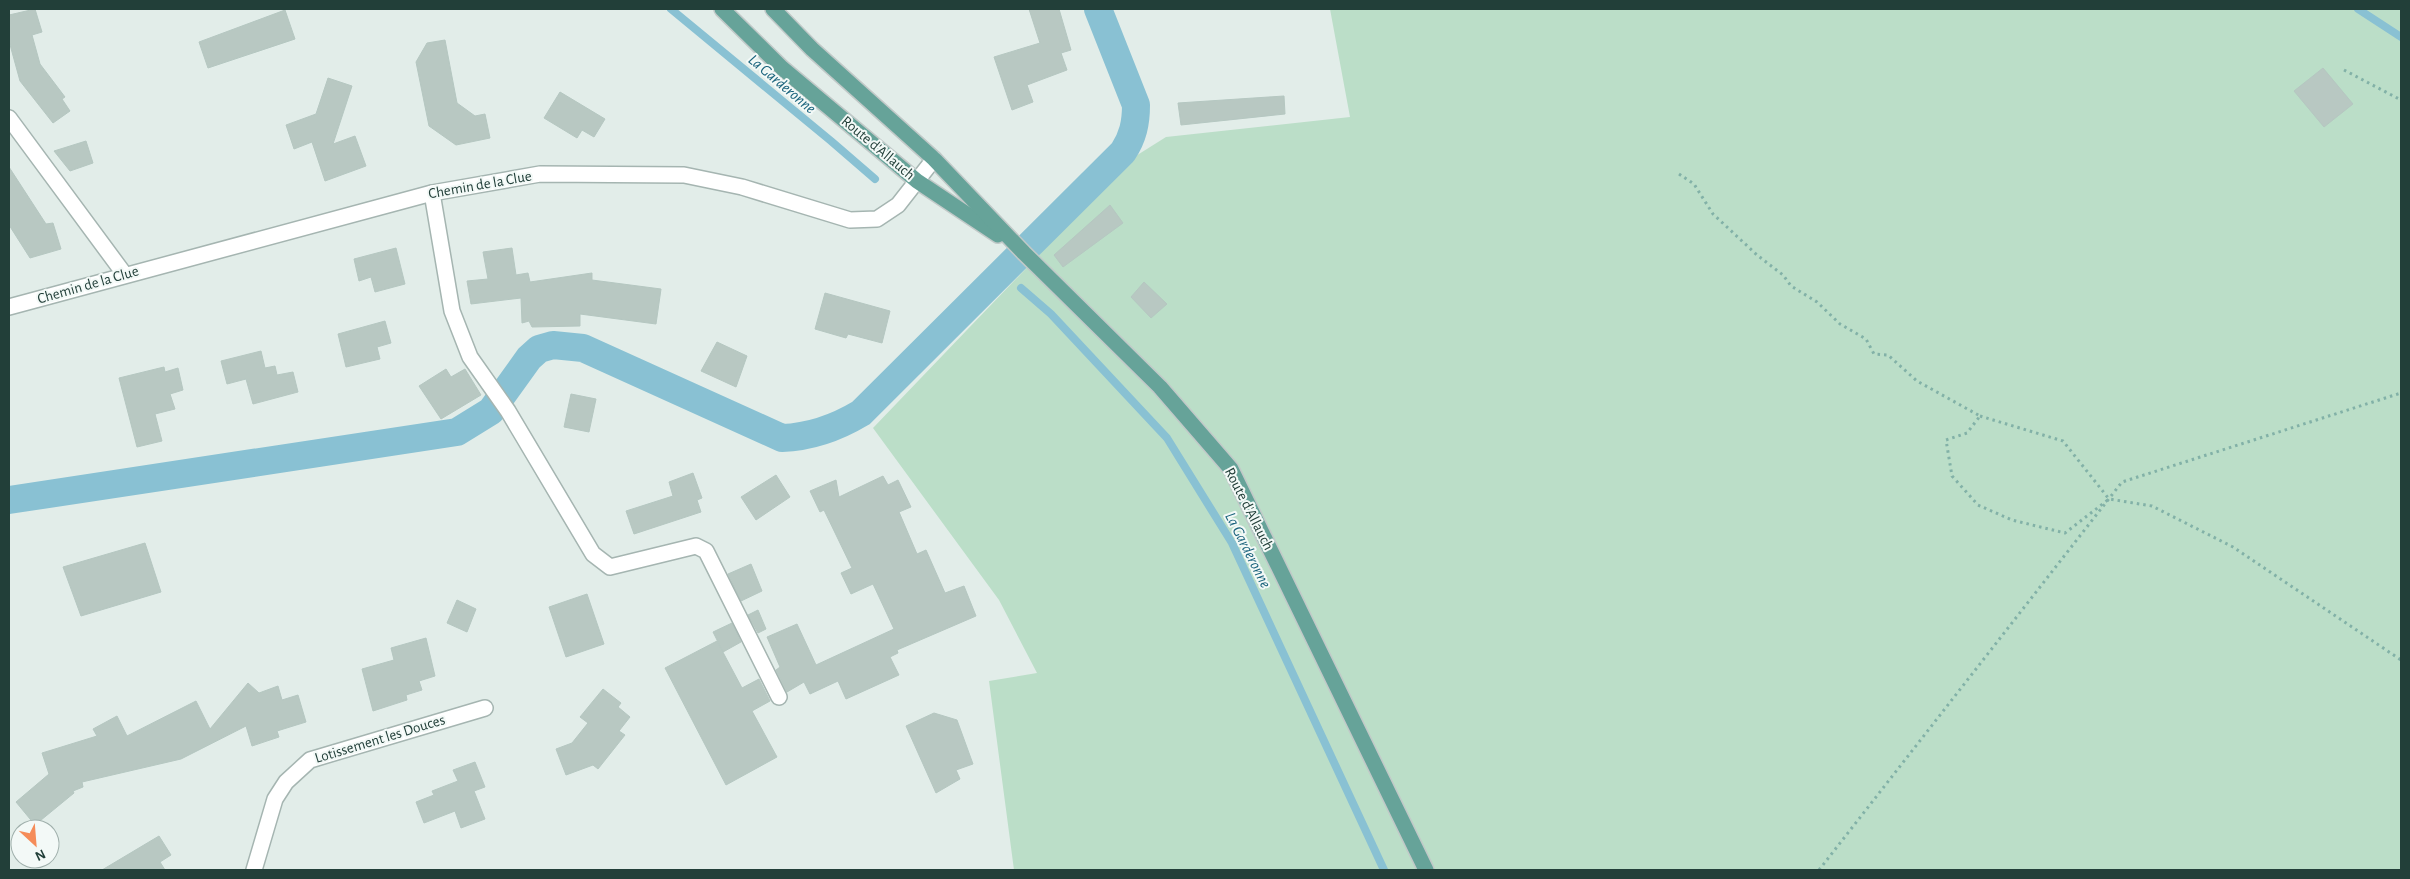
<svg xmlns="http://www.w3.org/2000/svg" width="2410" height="879" font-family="'Alegreya Sans',sans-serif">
  <rect width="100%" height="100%" fill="#e2ede9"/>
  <path fill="#bbdec8" d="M1330,9h1071v861h-1387l-25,-189 48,-8 -38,-73 -126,-172 258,-269 35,-22 184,-20z"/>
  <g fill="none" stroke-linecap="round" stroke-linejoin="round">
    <g stroke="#89c1d3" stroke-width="8">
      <path d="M671,9l160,132 44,38"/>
      <path d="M2358,9l43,28"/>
      <path d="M1021,288l30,26 116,124 65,105 152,327"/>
    </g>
    <path stroke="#89c1d3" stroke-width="28" d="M9,500l448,-68 34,-21 38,-53 10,-9 14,-4 30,3 199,90c29,-1 54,-10 79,-25l262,-261c10,-15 13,-29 13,-47l-38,-96"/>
  </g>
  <g fill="#b8c8c2" stroke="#b5c7c1">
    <path d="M35,9l7,23 -10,3 8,29 25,33 -3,2 8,12 -17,12 -33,-42 -11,-40v-26z"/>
    <path d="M1029,9h30l12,41 -10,3 6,17 -40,15 6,17 -21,8 -18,-53 46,-14z"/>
    <path d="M285,10l10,29 -87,29 -9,-26z"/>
    <path d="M445,40l12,63 18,13 10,-2 5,24 -34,7 -27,-19 -13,-64 11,-19z"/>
    <path d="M2323,68l30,36 -29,23 -30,-36z"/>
    <path d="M328,78l24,8 -19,58 22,-8 11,30 -41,15 -13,-39 -18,7 -8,-24 30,-11z"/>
    <path d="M560,92l45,27 -11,18 -12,-7 -5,8 -33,-20z"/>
    <path d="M1284,96l1,18 -104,11 -3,-22z"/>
    <path d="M86,141l7,22 -23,8 -16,-20z"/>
    <path d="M9,167l37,57 7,-1 8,26 -31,9 -21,-33z"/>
    <path d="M1110,205l13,18 -60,44 -9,-12z"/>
    <path d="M396,248l9,36 -30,8 -4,-15 -12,4 -5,-22z"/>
    <path d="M512,248l4,27 12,-2 2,9 62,-9v7l69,9 -5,35 -76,-10v12l-48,1 -3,-6 -7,2 -1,-25 -50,6 -4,-23 21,-2 -5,-27z"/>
    <path d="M1144,282l23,22 -16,14 -20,-21z"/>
    <path d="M825,293l65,18 -8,32 -34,-9 -2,4 -31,-9z"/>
    <path d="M385,321l6,22 -14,4 3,12 -34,8 -8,-33z"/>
    <path d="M717,342l30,14 -11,31 -35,-16z"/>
    <path d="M261,351l4,17 10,-2 2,9 16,-3 5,20 -45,12 -7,-25 -19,5 -6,-23z"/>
    <path d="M164,367l1,5 13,-4 5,22 -13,4 5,15 -20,5 7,27 -25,6 -18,-69z"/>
    <path d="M446,369l5,8 14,-8 16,26 -40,24 -22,-33z"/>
    <path d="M571,394l25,5 -7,33 -25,-5z"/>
    <path d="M693,473l9,25 -5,2 4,12 -67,22 -8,-23 47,-15 -4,-14z"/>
    <path d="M776,475l14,22 -34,23 -15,-23z"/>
    <path d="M883,476l5,9 10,-5 13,27 -12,5 18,42 9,-4 19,43 19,-7 12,30 -79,34 1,3 -8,4 9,18 -53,24 -8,-18 -28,13 -6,-12 -17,10 -11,-22 4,-3 -13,-30 30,-13 19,41 78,-36 -21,-45 -22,10 -10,-21 11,-5 -28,-58 -4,2 -10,-21 26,-11 3,17z"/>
    <path d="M145,543l16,49 -80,24 -18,-49z"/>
    <path d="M751,564l11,27 -21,10 -13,-27z"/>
    <path d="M587,594l17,50 -38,13 -17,-50z"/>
    <path d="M457,600l19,9 -9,23 -20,-9z"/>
    <path d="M758,610l8,19 -8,4 -10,-18z"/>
    <path d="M732,623l9,19 -18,10 -10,-20z"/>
    <path d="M426,638l9,38 -16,5 3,9 -16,5 1,5 -34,11 -11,-42 32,-9 -3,-12z"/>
    <path d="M717,641l25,47 17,-9 11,22 -18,10 25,46 -51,28 -61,-117z"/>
    <path d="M248,683l11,10 19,-7 4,14 16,-5 8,27 -29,9 2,6 -27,9 -6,-20 -65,33 -99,23 1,5 -10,4 1,2 -39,32 -19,-23 33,-28 -7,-21 55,-17 -4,-7 24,-13 10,20 69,-35 14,28z"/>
    <path d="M603,689l18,14 -3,4 12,10 -11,14 6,4 -27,34 -5,-4 -27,10 -10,-26 16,-6 16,-20 -8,-6z"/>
    <path d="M934,713l23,7 16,44 -17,6 4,9 -24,14 -30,-67z"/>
    <path d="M475,762l10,25 -11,4 11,28 -24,9 -6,-17 -31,12 -8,-21 18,-7 -2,-4 26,-10 -5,-11z"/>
    <path d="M159,836l12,19 -11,7 5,8h-63z"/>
  </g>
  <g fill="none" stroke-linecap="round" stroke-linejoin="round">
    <defs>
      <g id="minor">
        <path d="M9,118l116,157"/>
        <path d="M432,193l20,118 18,46 38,54 85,143 17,13 86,-21 10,5 73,146"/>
        <path d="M9,307l423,-114 108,-19 144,1 58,12 108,33 27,-1 21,-14 36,-46"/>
        <path d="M254,870l21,-71 11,-17 24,-22 175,-52"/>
      </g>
      <g id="major">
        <path d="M722,9l60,59 135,113 81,54"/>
        <path d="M773,9l39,40 122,110 90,94 136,134 71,82 195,401"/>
      </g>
    </defs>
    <use href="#minor" stroke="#a5b5b1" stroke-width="18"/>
    <use href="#major" stroke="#c1c9c8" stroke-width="18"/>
    <g stroke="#82b1a7" stroke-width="3" stroke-dasharray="2.5 4" stroke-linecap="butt">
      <path d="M2344,70l57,30"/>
      <path d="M1679,174l15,10 19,30 44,41 26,20 8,11 26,16 23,22 26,15 8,15 14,1 29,26 63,35 -13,17 -21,7 6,36 26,29 34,15 53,13 44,-34 43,7 81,41 168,113"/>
      <path d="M1980,416l83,25 46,58"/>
      <path d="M1819,870l303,-388 279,-89"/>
    </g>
    <use href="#minor" stroke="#fff" stroke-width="15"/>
    <use href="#major" stroke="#66a399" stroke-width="15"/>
  </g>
  <g text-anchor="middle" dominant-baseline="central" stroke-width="4" stroke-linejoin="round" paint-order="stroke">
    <g font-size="15" fill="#223f39" stroke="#f3f9f7">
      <text transform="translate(878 148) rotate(40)">Route d'Allauch</text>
      <text transform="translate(480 185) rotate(-10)">Chemin de la Clue</text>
      <text transform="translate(88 285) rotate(-16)">Chemin de la Clue</text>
      <text transform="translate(1249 509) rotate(63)">Route d'Allauch</text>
      <text transform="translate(380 739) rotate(-17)">Lotissement les Douces</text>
    </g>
    <g font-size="16" font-style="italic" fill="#1a637c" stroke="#f3f9f7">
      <text transform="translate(782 84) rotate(40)">La Garderonne</text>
      <text transform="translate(1248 550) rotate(63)">La Garderonne</text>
    </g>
  </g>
  <rect width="2410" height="879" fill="none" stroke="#223f39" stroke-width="20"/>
  <g transform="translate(35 844) rotate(154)"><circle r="24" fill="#f3f9f7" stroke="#9fafab"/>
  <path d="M0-4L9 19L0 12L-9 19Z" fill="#f58c59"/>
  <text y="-8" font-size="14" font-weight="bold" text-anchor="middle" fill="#223f39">N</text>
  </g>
</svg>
